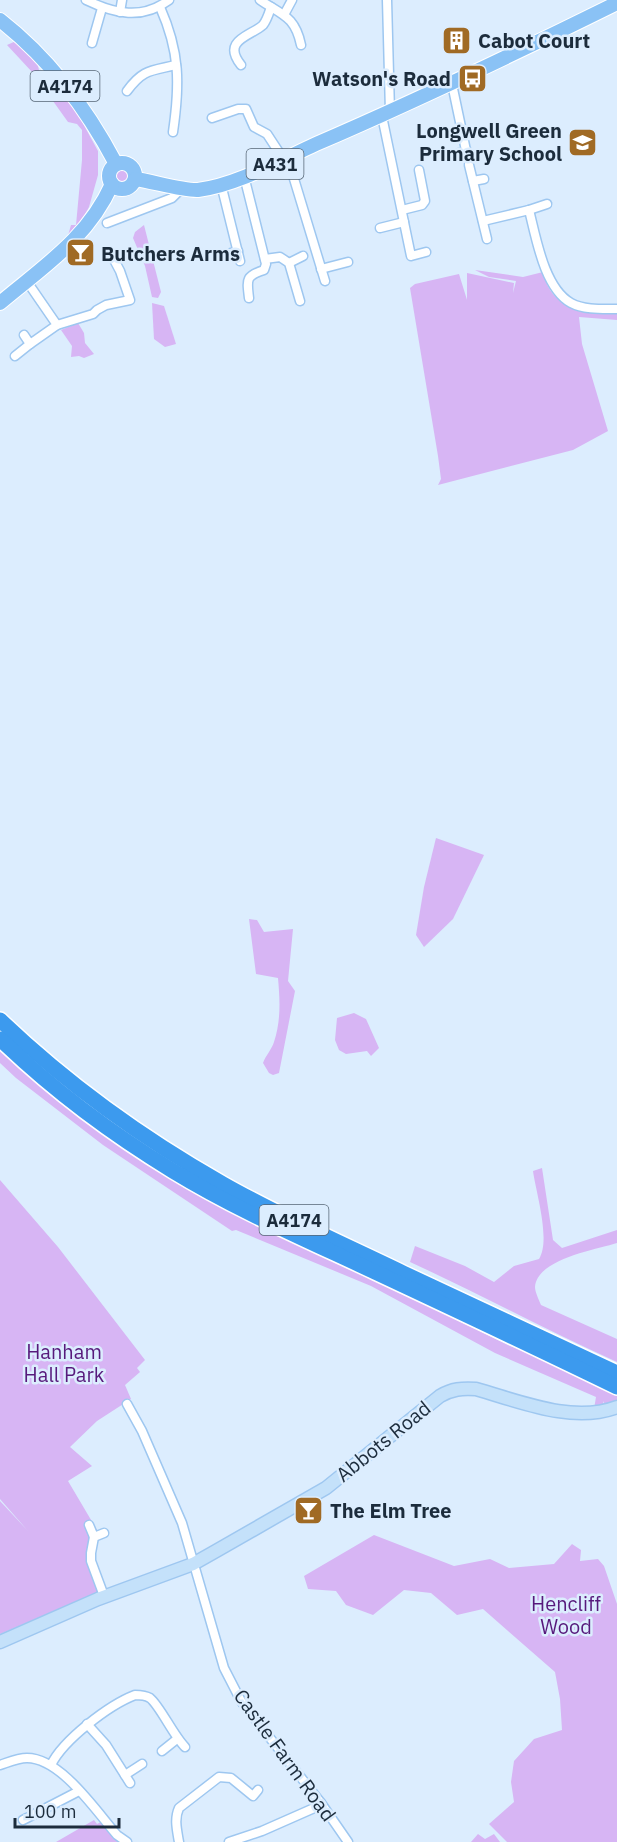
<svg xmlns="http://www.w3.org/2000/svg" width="617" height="1842" font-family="'IBM Plex Sans',sans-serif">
  <rect width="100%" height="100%" fill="#dcedfe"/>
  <g fill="#d7b5f4">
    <path d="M16,41l20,17 3,12 4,6 6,-2 30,36 1,8 18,33v24l-9,32 -12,22 -10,10 4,-14h5l6,-65v-30l-5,-6 -9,-2 -35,-49 -26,-28z"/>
    <circle cx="122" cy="176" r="10"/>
    <path d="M144,225l17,67 -3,6 -6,-1 -7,-31 -12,-28 2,-6z"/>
    <path d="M475,270l48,7 20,-5c9,40 42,39 74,40v8l-38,-3 3,27 26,87 -35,19 -135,35 3,-6 -3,-23 -28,-168 5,-4 44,-10 17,55 -9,-29v-27l47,10 -1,10 3,-12 -27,-4z"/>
    <path d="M152,303l12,3 12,38 -11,3 -11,-8z"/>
    <path d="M78,323l6,10 1,10 9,11 -10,4 -5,-2 -8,1 1,-11 -11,-16z"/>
    <path d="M436,838l48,17 -31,64 -29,28 -8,-12 8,-48z"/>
    <path d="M249,919l8,1 7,12 29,-3 -5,52 7,10 -16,82 -6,2 -4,-2 -6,-10c3,-8 9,-14 11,-21 7,-21 6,-42 4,-64l-22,-4z"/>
    <path d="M354,1013l12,6 13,29 -8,8 -4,-5 -21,3 -7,-4 -4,-10 2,-22z"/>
    <path d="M0,1045l241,173 144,65 37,20 88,43 47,16 60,29v11l-11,4 -3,-5 1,6 -10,2 2,-12 -101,-44 -124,-67 -135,-56 -4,1 -129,-86 -87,-67 -16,-15z"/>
    <path d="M542,1168l11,72 9,8 55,-18v13c-22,7 -80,16 -82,44 0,5 4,13 6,18l76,34v23c-70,-31 -137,-68 -207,-100l5,-16 50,20 29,16 20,-16 25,-7c12,-19 -3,-66 -6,-88z"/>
    <path d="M0,1180l58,67 87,113 -8,8 3,4 -15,13 6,14 -34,22 -27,26 22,19 -24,15 29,49 -6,17 8,47 -12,3 -87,37v-133l28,30 -28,-32z"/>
    <path d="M374,1535l80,31 36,-7 19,9 45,-4 18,-20 9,6 -1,11 18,-2 6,7 13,38v238h-110l-18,-18 25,-22 -3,-20 3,-21 20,-22 28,-9 -2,-31 -5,-27 -72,-63 -26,6 -26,-22 -27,-3 -31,25 -27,-10 -10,-14 -28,-2 -4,-13z"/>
    <path d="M94,1820l3,4 4,-2 20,20h-65z"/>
    <path d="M478,1834l7,5 9,-5 6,8h-29z"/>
  </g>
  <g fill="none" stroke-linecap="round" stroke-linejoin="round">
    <defs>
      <g id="street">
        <path d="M86,0c29,14 56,20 83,0"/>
        <path d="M260,0c22,15 35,16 41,45"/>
        <path d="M387,0l3,112"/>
        <path d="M160,7c20,45 20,77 13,125"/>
        <path d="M120,12l2,-12"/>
        <path d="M285,13l7,-13"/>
        <path d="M92,43l10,-35"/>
        <path d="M241,65c-20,-25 10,-29 22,-40 4,-5 6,-12 8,-18"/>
        <path d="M452,84l16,76"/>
        <path d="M127,91c16,-22 24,-20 49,-26"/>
        <path d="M382,116l29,140 15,-4"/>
        <path d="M212,118l26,-9h8l8,18 13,7 17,26"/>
        <path d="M447,156l20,-5"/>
        <path d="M288,159l37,122"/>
        <path d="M469,165l18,74"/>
        <path d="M244,176l22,88 -2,6c-19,6 -17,10 -15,28"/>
        <path d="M473,181l11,-2"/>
        <path d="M221,184l19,77"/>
        <path d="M402,210l20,-5 3,-4 -6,-31"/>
        <path d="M529,210l18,-6"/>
        <path d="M483,221l46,-11c7,27 15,78 42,93 13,7 31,6 46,6"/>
        <path d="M107,223l65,-25 10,-10"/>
        <path d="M380,228l24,-6"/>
        <path d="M224,255l14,-4"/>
        <path d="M265,259l15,-2 9,6 11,38"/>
        <path d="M289,263l14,-7"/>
        <path d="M321,269l27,-7"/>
        <path d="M57,325l36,-11 4,-4 9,-5 24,-5 -10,-29 -8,-15"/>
        <path d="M24,335l6,9 27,-19 -31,-45"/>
        <path d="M15,356l15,-12"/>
        <path d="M127,1404l15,27 40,92 42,145 17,33 80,102 27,39"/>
        <path d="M89,1525l5,12"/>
        <path d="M104,1596l-13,-35v-8l3,-16 10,-4"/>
        <path d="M87,1724l19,21 24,38"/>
        <path d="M162,1751l15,-12"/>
        <path d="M0,1765c9,-3 18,-7 27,-7 34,0 69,53 90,77l10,7"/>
        <path d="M51,1765c12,-25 58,-60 84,-70 5,0 10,0 15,3 10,8 23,37 35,49"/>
        <path d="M125,1775l17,-11"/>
        <path d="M23,1820l56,-29"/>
        <path d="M179,1842c-2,-12 -5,-23 0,-34l40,-31 12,1 22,18 5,-6"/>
        <path d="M229,1842l33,-11 59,-26v-2"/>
      </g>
      <path id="secondary" d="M0,1642l98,-43 95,-35 23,-13 110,-63 114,-92c12,-7 22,-8 36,-7 43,12 96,35 141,18"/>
      <g id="primary">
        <path d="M0,20c49,38 87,89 116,144"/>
        <circle cx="122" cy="176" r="13"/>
        <path d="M135,179c16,2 49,12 63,11 39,-5 83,-30 118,-46 102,-44 202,-92 301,-141"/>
        <path d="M0,303c44,-37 88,-65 112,-119"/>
      </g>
      <g id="highway">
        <path d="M0,1020c67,64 142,118 223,164 58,33 120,60 180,89 71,33 143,67 214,100"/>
        <path d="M0,1039c52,50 112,95 173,132 64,39 134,69 202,101 81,38 162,76 242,115"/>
      </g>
    </defs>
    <use href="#street" stroke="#9ec7f0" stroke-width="11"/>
    <use href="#secondary" stroke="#9ec7f0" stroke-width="15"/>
    <use href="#primary" stroke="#fff" stroke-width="16"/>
    <use href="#highway" stroke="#fff" stroke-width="18"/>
    <use href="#street" stroke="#fff" stroke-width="8"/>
    <use href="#secondary" stroke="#c4e1fa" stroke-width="12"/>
    <use href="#primary" stroke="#8ac2f5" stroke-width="14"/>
    <use href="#highway" stroke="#3c9aee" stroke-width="15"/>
  </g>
  <defs>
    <symbol id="building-square" viewBox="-11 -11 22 22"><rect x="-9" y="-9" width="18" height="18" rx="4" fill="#a06a24" stroke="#dcedfe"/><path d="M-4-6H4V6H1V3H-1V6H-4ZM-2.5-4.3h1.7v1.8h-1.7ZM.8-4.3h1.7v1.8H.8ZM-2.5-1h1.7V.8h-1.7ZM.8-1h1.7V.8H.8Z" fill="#fff"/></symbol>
    <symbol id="bus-square" viewBox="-11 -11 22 22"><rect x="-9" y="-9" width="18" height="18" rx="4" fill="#a06a24" stroke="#dcedfe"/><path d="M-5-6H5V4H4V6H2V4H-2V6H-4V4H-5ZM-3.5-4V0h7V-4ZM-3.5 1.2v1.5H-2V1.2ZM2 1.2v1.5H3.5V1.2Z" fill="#fff"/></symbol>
    <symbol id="school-square" viewBox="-11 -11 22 22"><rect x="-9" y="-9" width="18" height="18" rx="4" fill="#a06a24" stroke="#dcedfe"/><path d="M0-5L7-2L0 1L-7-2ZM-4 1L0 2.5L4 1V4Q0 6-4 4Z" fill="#fff"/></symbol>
    <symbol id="bar-square" viewBox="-11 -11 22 22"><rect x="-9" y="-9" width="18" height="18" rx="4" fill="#a06a24" stroke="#dcedfe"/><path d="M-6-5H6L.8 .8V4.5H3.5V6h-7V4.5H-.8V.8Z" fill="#fff"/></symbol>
  </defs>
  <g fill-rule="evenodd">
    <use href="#building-square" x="440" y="24" width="33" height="33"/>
    <use href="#bus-square" x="456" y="62" width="33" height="33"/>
    <use href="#school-square" x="566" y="126" width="33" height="33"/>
    <use href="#bar-square" x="64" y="236" width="33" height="33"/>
    <use href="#bar-square" x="292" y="1494" width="33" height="33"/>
  </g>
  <g text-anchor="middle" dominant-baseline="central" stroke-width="5" stroke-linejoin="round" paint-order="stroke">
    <g fill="#dcedfe" stroke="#566676" stroke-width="1.5">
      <rect x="30.5" y="71" width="69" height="30" rx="4.5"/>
      <rect x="246.5" y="149" width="57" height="30" rx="4.5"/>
      <rect x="259.5" y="1205" width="69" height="30" rx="4.5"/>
    </g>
    <g font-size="18" font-weight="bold" fill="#1c2c3c">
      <text x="65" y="86">A4174</text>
      <text x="275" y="164">A431</text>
      <text x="294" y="1220">A4174</text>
    </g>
    <g font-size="20" font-weight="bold" fill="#1c2c3c" stroke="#dcedfe" text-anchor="start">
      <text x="478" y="40">Cabot Court</text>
      <text x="451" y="78" text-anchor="end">Watson's Road</text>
      <text x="562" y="130" text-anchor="end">Longwell Green<tspan x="562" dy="23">Primary School</tspan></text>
      <text x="101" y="253">Butchers Arms</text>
      <text x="330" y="1510">The Elm Tree</text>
    </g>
    <g font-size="20" fill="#571a7c" stroke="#dcedfe">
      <text x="64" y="1351">Hanham<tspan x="64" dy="23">Hall Park</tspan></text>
      <text x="566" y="1603">Hencliff<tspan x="566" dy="23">Wood</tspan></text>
    </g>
    <g font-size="20" fill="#1c2c3c" stroke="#dcedfe">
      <text transform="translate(383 1441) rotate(-39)">Abbots Road</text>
      <text transform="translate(285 1755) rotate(54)">Castle Farm Road</text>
    </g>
  </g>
  <path d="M15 1818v9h104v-9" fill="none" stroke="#1c2c3c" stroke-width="3"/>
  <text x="24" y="1818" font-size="18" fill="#1c2c3c" stroke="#dcedfe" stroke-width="4.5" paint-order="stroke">100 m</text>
</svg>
